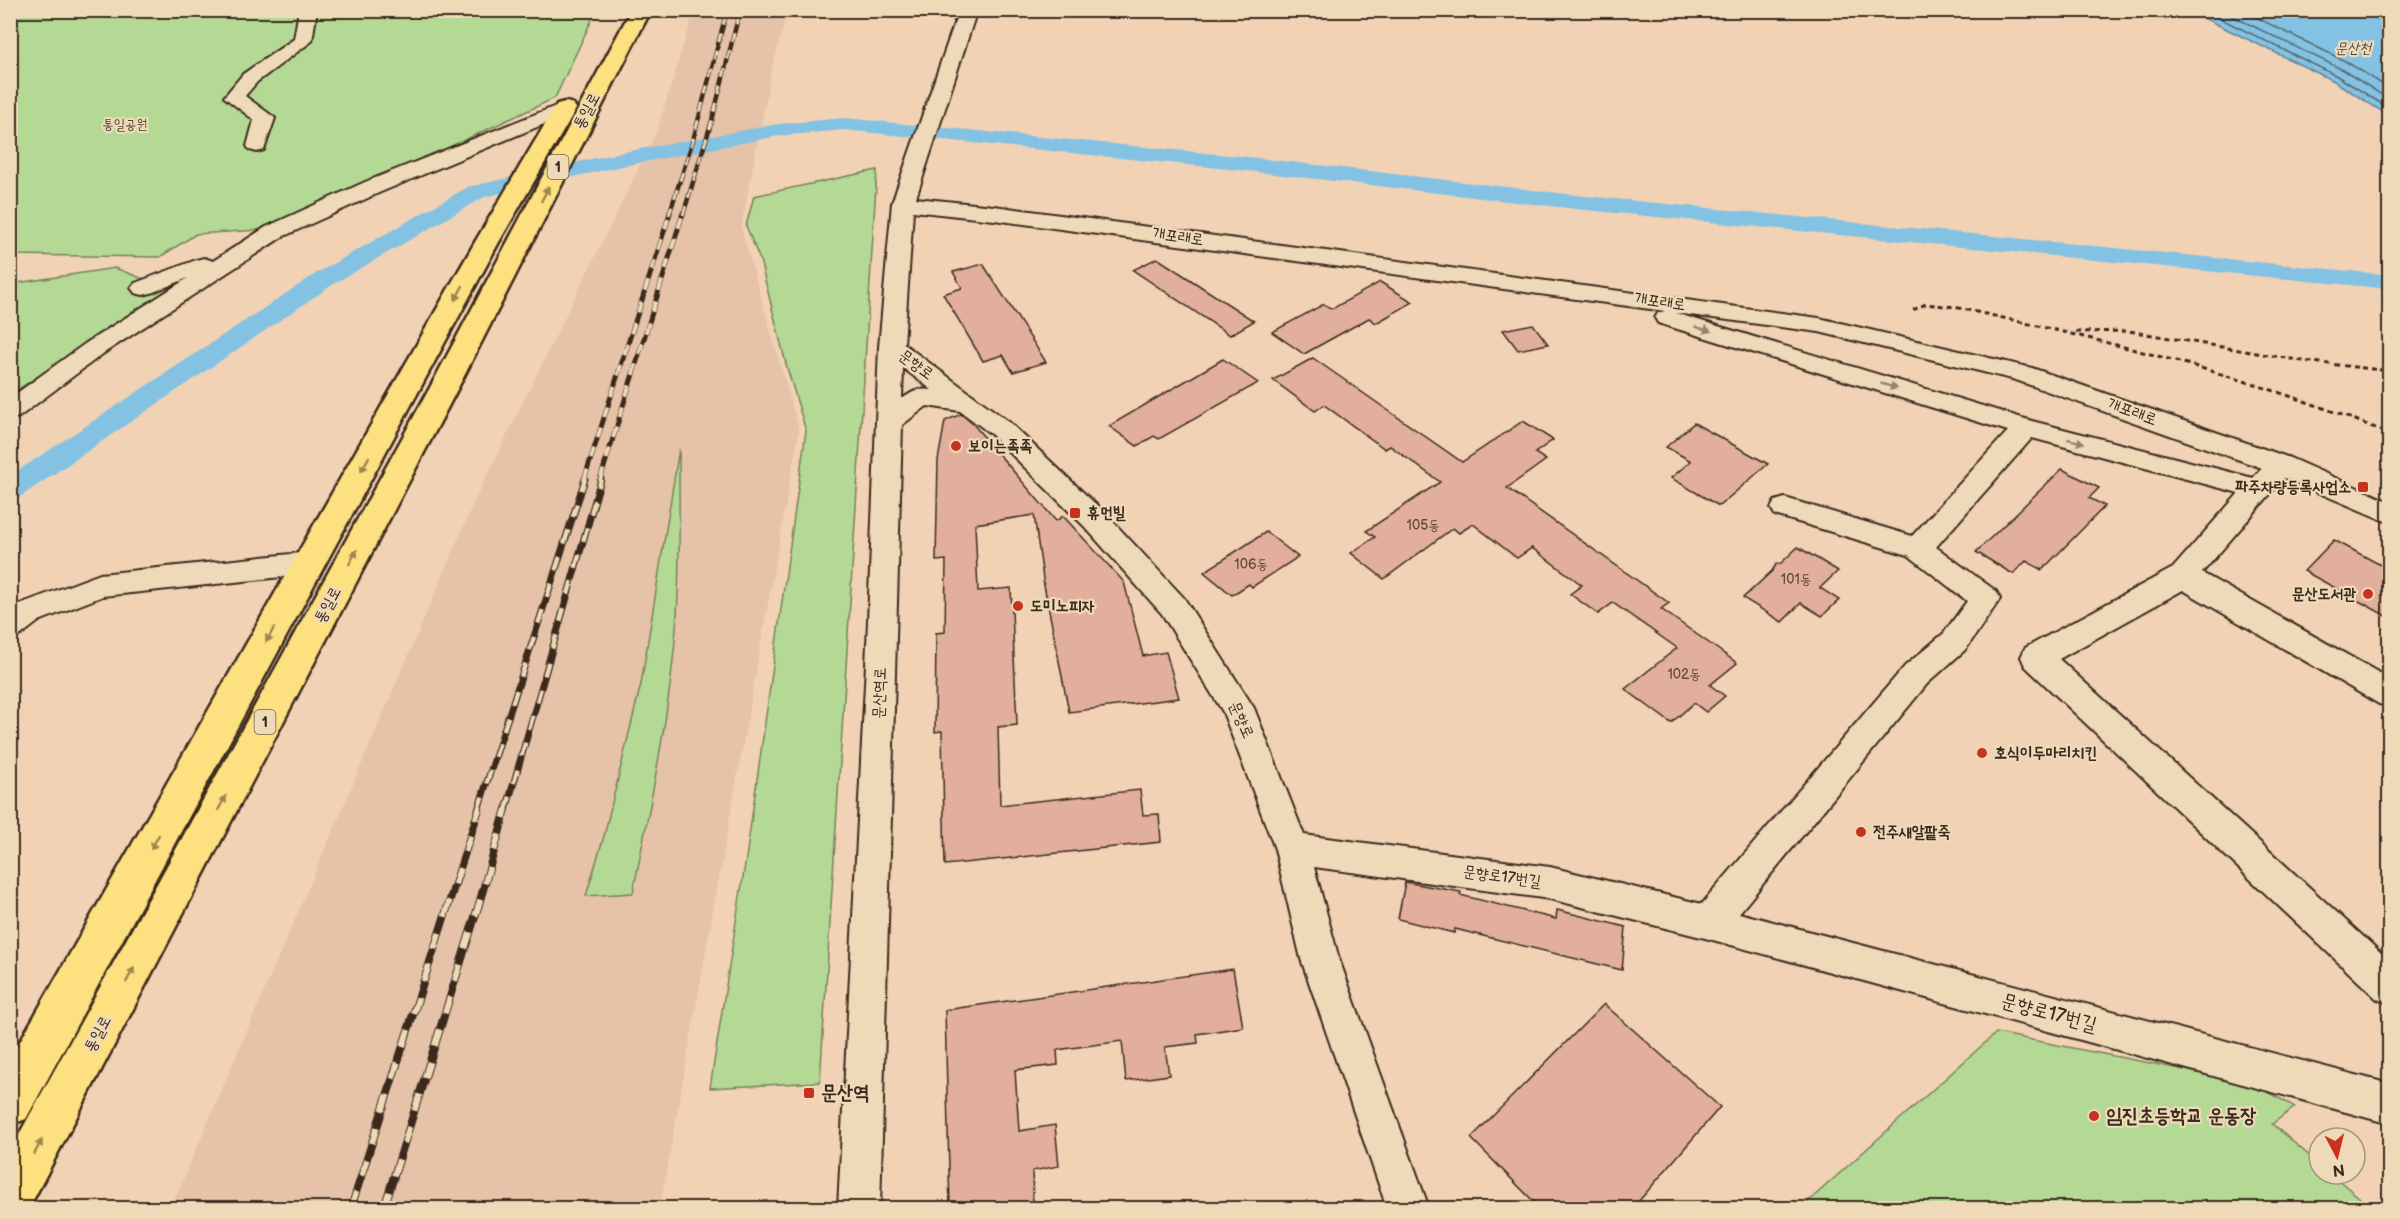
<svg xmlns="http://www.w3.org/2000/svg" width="2400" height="1219" font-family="'Balsamiq Sans','Poor Story',sans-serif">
  <rect width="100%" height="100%" fill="#f1d2b5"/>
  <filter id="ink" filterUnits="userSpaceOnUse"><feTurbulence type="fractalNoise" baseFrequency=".0167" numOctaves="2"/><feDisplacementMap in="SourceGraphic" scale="12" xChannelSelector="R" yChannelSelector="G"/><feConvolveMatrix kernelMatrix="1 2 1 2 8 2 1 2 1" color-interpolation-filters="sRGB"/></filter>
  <g filter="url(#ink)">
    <path fill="#e5c2a8" d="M694,11h94l-16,56 -31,161 58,202 -139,778h-489l304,-708 182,-369z"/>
    <g fill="#b3d995" stroke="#77825a" stroke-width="1.5">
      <path d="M11,11h585l-41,87 -282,131 -77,5 -36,23 -149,-2z"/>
      <path d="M877,170l-57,912 -110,6 36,-230 60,-427 -20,-67 -26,-104 -14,-34 8,-30z"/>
      <path d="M115,268l26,10 40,6 -170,110v-110z"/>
      <path d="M679,449c0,48 1,97 -1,146 -4,100 -26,199 -45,298l-47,3 18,-60 37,-152z"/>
      <path d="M1996,1033l256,50 43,24 -23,17 47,40v10h12l41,34h-571z"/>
    </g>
    <path fill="#83c2e3" stroke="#668594" stroke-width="1.5" d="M2189,11h200v105l-55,-35z"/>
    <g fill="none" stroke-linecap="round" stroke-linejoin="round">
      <g stroke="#58676d" stroke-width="1.5">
        <path d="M2203,10l134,66 53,33"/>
        <path d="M2220,10l121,59 49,31"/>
        <path d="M2241,10l104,51 45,28"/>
      </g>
      <path fill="#83c2e3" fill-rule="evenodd" d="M844,118l404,39 337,39 805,79v14l-805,-79 -337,-39 -404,-41 -66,6 -160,31 -134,30 -149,86 -315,214 -10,3v-24l307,-203 151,-86 150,-34 160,-29z"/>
    </g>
    <g fill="#e2af9d" stroke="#3b2a1e" stroke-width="1.5">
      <path d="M1157,258l97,63 -24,14 -97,-65z"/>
      <path d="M983,264l63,98 -33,10 -10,-17 -20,6 -40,-67 19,-6 -9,-16z"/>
      <path d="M1380,282l33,20 -37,21 -7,-5 -65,36 -32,-22 52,-28 8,5z"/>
      <path d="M1533,324l15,20 -30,6 -15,-20z"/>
      <path d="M1313,358l149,104 61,-41 30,19 -18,13 11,7 -39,28 162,115 -8,6 76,54 -27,22 15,11 -19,16 -12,-9 -23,20 -46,-34 52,-41 -64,-45 -15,11 -28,-20 12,-9 -50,-37 -15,10 -44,-34 -14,9 -6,-5 -69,51 -33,-26 24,-16 -9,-6 74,-49 -50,-36 -5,3 -61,-44 -9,6 -42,-31z"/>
      <path d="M1223,359l35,24 -99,56 -5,-3 -17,10 -28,-20z"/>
      <path d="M961,414l12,10 83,97 7,-5 61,66 19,74 23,-4 13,46 -110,14 -25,-127 -10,-70 -59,9 3,67 33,-3 6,137 -19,2 2,78 140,-15 3,25 16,-1 2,28 -216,23 -3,-134 -7,1 1,-99 9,-1 1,-72 -10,1 2,-101 7,-39z"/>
      <path d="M1694,423l74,41 -49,42 -48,-28 20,-17 -25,-14z"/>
      <path d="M2062,469l37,19 -10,10 16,8 -63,64 -16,-9 -13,13 -37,-22z"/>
      <path d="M1266,532l32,25 -46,30 -3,-3 -17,11 -28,-23z"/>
      <path d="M2334,540l56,30v48l-86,-47z"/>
      <path d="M1798,547l40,24 -18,17 19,12 -17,16 -21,-13 -19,19 -39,-24 29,-27 5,-8 3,1z"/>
      <path d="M1405,882l56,10 -1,3 96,24 1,-9 69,17 -4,43 -167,-41 -1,4 -56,-14z"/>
      <path d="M1233,969l10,58 -46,7 1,9 -33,4 4,28 -43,6 -4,-40 -65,9 1,15 -43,5 4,61 36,-6 4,41 -27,5 1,33 -9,1v4h-74l-5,-199z"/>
      <path d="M1604,1004l116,103 -88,102h-91l-70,-71z"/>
    </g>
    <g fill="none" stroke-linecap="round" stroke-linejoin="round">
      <defs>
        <g id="minor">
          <path d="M299,10h18l-5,31 -55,41 -12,14 30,22 -11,32 -7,2 -7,-2 -3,-4 7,-26 -30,-23 19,-23 51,-35z"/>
          <path d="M959,10h18l-61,188 78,8 825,112 213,50 258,90 100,44v21l-106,-45 -82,95 188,106v28l-11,-3 -196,-114 -124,69 331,302v43l-13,-5 -352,-333 -4,-9 4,-9 148,-80 66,-75 -207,-55 -96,109 60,44 4,8 -34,50 -39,35 -188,229 651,171v40l-681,-185 -159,-40 -236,-32 25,92 90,249h-42l-86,-249 -26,-110 -52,-137 -61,-98 -77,-87 -94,-93 -31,-23 -33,-5 -25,19 -22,783h-42l29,-563 12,-298 13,-144zM913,211l81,9 671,91 -7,2 -3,5 3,5 350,108 -96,105 -127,-38 -10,3 -4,7 4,7 133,40 59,46 -23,32 -39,33 -203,238 -152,-37 -246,-32 -50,-127 -70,-110 -79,-85 -96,-91 -105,-78zM1675,313l144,19 197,48 246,88 -9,10 -221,-57zM903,368l29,22c-13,-2 -19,1 -30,9z"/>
          <path d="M566,102l7,2 3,4 -3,4 -192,80 -99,45 -178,116 -85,64 -9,2v-21l76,-55 102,-65 -37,15 -8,2 -8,-2 -4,-5 4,-5 61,-23 8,-2 9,3 53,-34 99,-45z"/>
          <path d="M310,552l10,3 5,8 -5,8 -10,3 -207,22 -64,25 -18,14 -11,3v-28l7,-5 83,-31z"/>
        </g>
        <g id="major">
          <path d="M631,10h20l-190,372 -432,826h-19v-57l423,-769z"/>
          <path d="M565,102l8,2 3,5 -77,133 -473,877 -16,6v-66l465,-817 79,-133 3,-5z"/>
        </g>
      </defs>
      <use href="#minor" stroke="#3b2a1e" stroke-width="4"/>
      <use href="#major" stroke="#3b2a1e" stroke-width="5"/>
      <g stroke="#3b2a1e" stroke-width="3" stroke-dasharray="5 4" stroke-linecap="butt">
        <path d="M1913,310l13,-6 28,3c149,33 295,68 436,127"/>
        <path d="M2076,332l53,-1 174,30 87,10"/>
      </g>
      <use href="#minor" fill="#eedab8" fill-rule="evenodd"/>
      <use href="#major" fill="#fde080" fill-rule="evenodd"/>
      <defs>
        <g id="rail-far3">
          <path d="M669,215l24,-75 34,-130"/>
          <path d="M683,215l30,-98 27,-107"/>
        </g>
        <g id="rail-far2">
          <path d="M584,480l86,-267"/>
          <path d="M600,480l83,-267"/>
        </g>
        <g id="rail-far1">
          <path d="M478,810l107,-331"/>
          <path d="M506,810l95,-331"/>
        </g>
        <g id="rail">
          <path d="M351,1208l128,-399"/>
          <path d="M384,1208l95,-304 27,-95"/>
        </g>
      </defs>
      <use href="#rail-far3" stroke="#3b2a1e" stroke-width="4.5"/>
      <use href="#rail-far2" stroke="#3b2a1e" stroke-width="5"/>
      <use href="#rail-far1" stroke="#3b2a1e" stroke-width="7"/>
      <use href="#rail" stroke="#3b2a1e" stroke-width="8"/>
      <use href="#rail-far3" stroke="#eedab8" stroke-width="3" stroke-dasharray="9" stroke-linecap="butt"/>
      <use href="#rail-far2" stroke="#eedab8" stroke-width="4" stroke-dasharray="11" stroke-linecap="butt"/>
      <use href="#rail-far1" stroke="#eedab8" stroke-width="4.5" stroke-dasharray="14" stroke-linecap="butt"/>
      <use href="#rail" stroke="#eedab8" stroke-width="6" stroke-dasharray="17" stroke-linecap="butt"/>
    </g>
    <defs><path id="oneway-solid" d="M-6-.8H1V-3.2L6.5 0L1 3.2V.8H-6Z" transform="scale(1.5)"/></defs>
    <g fill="#9c854f">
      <use href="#oneway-solid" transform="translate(545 194) rotate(-63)"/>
      <use href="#oneway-solid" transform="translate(459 293) rotate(119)"/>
      <use href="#oneway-solid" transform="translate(365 464) rotate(119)"/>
      <use href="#oneway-solid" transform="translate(353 557) rotate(-62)"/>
      <use href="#oneway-solid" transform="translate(270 635) rotate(119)"/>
      <use href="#oneway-solid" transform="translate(222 803) rotate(-62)"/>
      <use href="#oneway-solid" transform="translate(155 842) rotate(119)"/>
      <use href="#oneway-solid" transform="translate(130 975) rotate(-62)"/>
      <use href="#oneway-solid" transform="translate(38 1147) rotate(-62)"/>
    </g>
    <g fill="#94826b">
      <use href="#oneway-solid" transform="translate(1703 329) rotate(17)"/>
      <use href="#oneway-solid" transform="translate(1889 386) rotate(17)"/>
      <use href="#oneway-solid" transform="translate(2076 441) rotate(14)"/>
    </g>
  </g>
  <g fill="#c8321e" stroke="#eedab8" stroke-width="2">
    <circle cx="956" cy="446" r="6"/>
    <rect x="2357" y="481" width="12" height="12" rx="3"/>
    <rect x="1069" y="507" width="12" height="12" rx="3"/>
    <circle cx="2368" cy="594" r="6"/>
    <circle cx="1018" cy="606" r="6"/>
    <circle cx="1982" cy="753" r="6"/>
    <circle cx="1861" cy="832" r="6"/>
    <rect x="803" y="1087" width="12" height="12" rx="3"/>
    <circle cx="2094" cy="1116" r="6"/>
  </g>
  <g text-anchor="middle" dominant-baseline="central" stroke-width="4.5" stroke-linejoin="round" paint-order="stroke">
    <g font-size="14" fill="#4d4430" stroke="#eedab8">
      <text x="125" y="124">통일공원</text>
    </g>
    <g font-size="14" fill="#654b3e">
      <text x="1423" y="525">105동</text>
      <text x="1251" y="564">106동</text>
      <text x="1796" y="579">101동</text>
      <text x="1684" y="674">102동</text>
    </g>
    <g font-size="15" font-style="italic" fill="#494845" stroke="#eedab8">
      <text x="2353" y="48">문산천</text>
    </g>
    <g fill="#eedab8" stroke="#715f4c" stroke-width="1.5">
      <rect x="547.5" y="155" width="21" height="24" rx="4.5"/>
      <rect x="254.5" y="710" width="21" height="24" rx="4.5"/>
    </g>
    <g font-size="15" font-weight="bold" fill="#3b2a1e">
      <text x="558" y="167">1</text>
      <text x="265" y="722">1</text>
    </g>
    <g font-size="16" fill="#3b2a1e" stroke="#eedab8">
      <text transform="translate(587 111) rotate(-62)">통일로</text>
      <text transform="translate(1178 237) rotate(8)">개포래로</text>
      <text transform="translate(1660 302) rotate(8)">개포래로</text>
      <text transform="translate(916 365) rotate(36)">문향로</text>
      <text transform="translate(2132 412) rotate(20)">개포래로</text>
      <text transform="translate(328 605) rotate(-62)">통일로</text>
      <text transform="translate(880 693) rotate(-88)">문산역로</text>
      <text transform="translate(1241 720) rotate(66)">문향로</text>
      <text transform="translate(1502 877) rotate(8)">문향로17번길</text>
      <text transform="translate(98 1034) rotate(-62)">통일로</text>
    </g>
    <g font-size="16" font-weight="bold" fill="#3b2a1e" stroke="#eedab8" text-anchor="start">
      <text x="968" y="446">보이는족족</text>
      <text x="2351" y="487" text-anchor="end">파주차량등록사업소</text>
      <text x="1087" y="513">휴먼빌</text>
      <text x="2356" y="594" text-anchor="end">문산도서관</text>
      <text x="1030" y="606">도미노피자</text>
      <text x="1994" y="753">호식이두마리치킨</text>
      <text x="1873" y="832">전주새알팥죽</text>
    </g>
    <g font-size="20" fill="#3b2a1e" stroke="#eedab8">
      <text transform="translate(2049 1013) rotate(15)">문향로17번길</text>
    </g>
    <g font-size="20" font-weight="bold" fill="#3b2a1e" stroke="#eedab8" text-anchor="start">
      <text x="821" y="1093">문산역</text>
      <text x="2106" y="1116">임진초등학교 운동장</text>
    </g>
  </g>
  <rect width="2400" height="1219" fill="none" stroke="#eedab8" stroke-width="36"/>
  <rect x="18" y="18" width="2364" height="1183" fill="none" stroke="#3b2a1e" stroke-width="2" filter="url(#ink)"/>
  <g transform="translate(2337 1156) rotate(173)"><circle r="28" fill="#eedab8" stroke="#a6947a" stroke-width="1.5"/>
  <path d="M0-4.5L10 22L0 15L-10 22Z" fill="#c8321e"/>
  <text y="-9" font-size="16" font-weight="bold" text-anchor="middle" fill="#3b2a1e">N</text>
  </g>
</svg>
